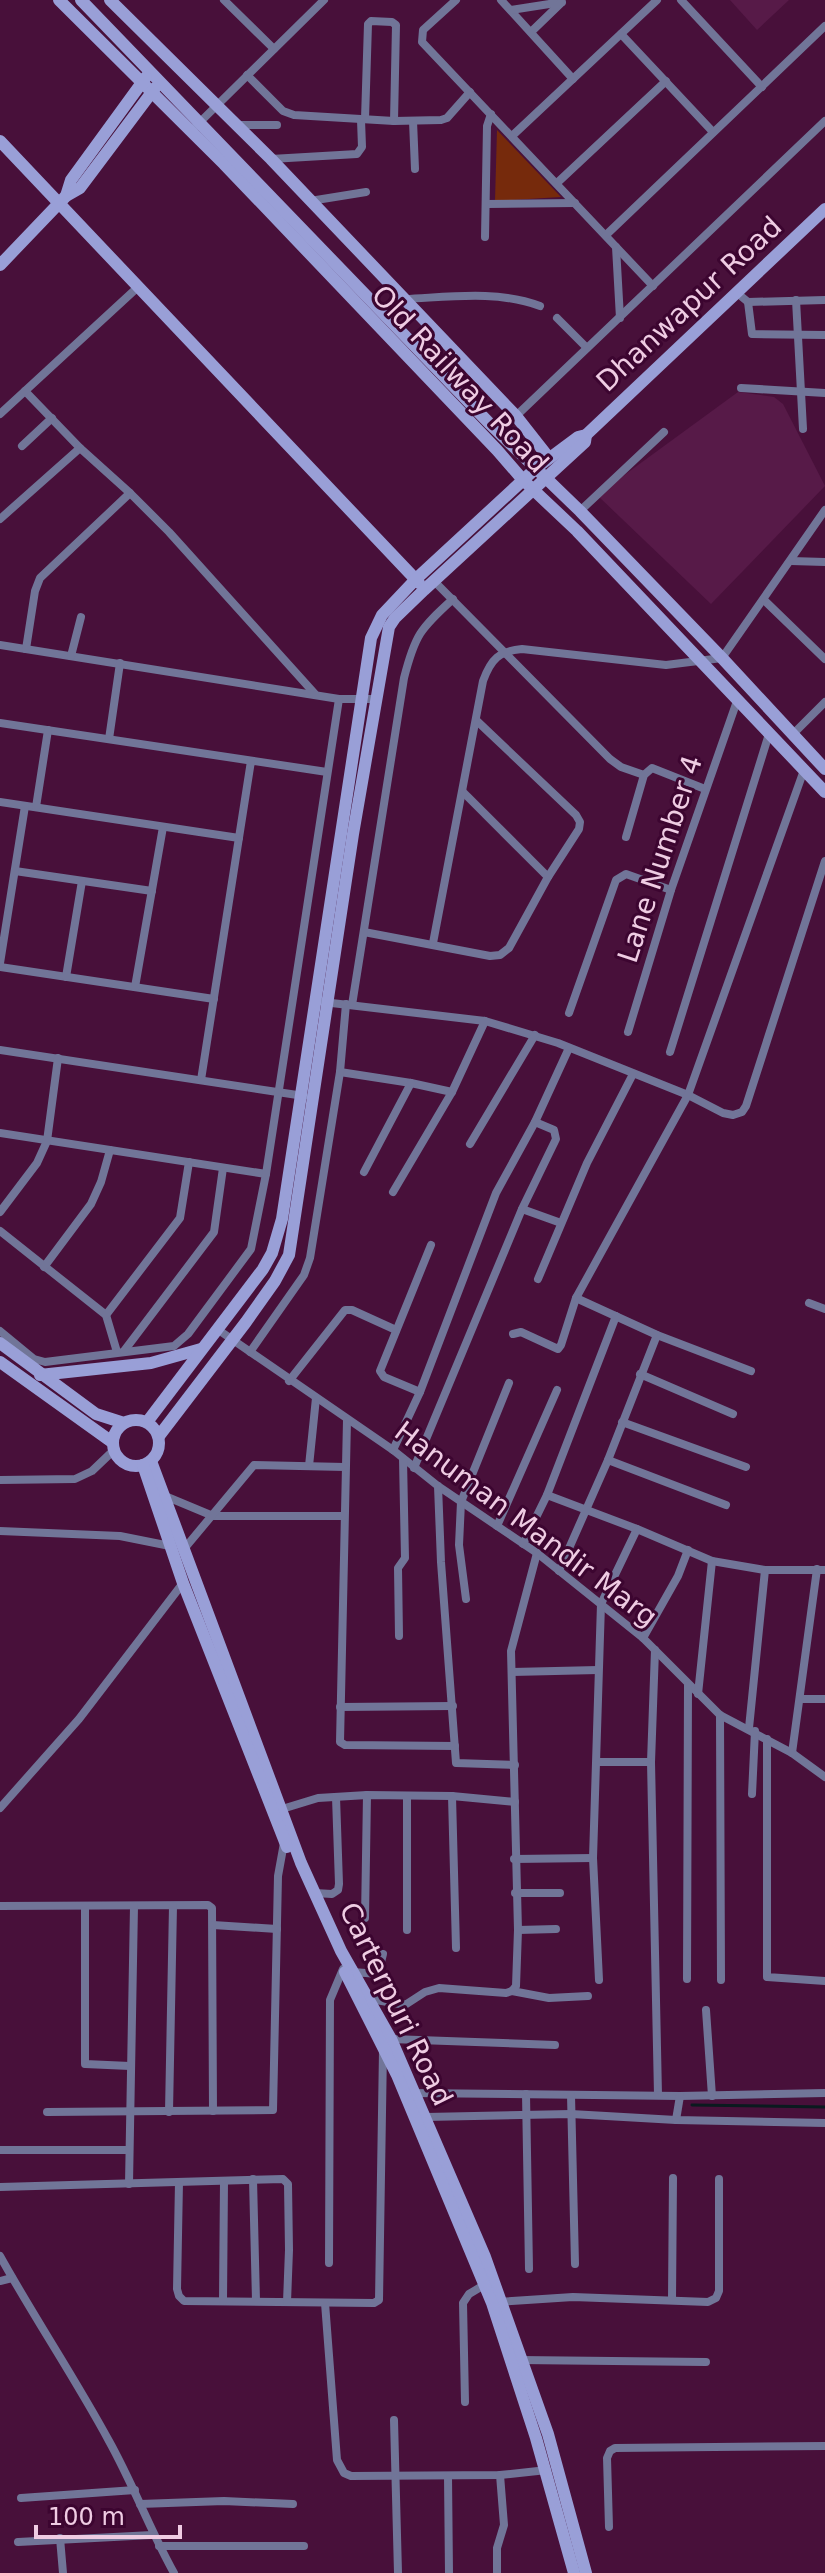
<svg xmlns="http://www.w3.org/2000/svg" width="825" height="2573" font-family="'DejaVu Sans',sans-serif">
  <rect width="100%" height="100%" fill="#48103a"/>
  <g fill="#571a48">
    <path d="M730,0h59l-32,30z"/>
    <path d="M738,392l36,5 9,7 42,82 -114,118 -114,-109z"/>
  </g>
  <path fill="#762a0c" d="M497,130l64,67 -66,4z"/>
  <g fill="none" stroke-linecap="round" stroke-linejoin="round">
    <path stroke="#0a1a1f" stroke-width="3" d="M692,2105l133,2"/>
    <g stroke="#717598" stroke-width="8">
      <path d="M224,0l50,49"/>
      <path d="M456,0l-33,30 -1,12 231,244"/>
      <path d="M501,0l72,79"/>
      <path d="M681,0l81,87"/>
      <path d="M511,10l51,-8"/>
      <path d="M531,32l30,-29"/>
      <path d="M621,34l92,98"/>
      <path d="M247,75l36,36 11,4 100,6 47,-1 6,-2 23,-26"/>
      <path d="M365,119l3,-95 3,-3 21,1 4,3 -2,96"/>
      <path d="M413,121l2,48"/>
      <path d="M238,125h39"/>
      <path d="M196,126l128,-126"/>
      <path d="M512,136l145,-136"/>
      <path d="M271,159l86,-5 5,-7 -1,-27"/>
      <path d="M557,183l109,-102"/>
      <path d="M310,201l56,-9"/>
      <path d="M487,204l88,-1"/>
      <path d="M606,235l219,-209"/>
      <path d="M485,237l2,-111 4,-12"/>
      <path d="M616,247l4,71"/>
      <path d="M736,292l12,10 77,-2"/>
      <path d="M405,299c45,-2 92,-9 135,7"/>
      <path d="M796,300l7,129"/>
      <path d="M748,302l4,32 73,1"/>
      <path d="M557,318l30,30"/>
      <path d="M741,388l84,5"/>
      <path d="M25,391l55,57 50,45 39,39 146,162"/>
      <path d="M0,414l138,-127"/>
      <path d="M516,416l309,-295"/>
      <path d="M22,446l30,-28"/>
      <path d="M580,511l84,-79"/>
      <path d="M0,519l80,-71"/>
      <path d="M791,561l34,1"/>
      <path d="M434,581l176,178 11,8 23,8"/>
      <path d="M764,600l61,59"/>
      <path d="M0,645l339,54h36"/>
      <path d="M26,649l9,-58 5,-13 90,-85"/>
      <path d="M71,656l10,-39"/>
      <path d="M0,723l327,49"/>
      <path d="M792,735l33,-33"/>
      <path d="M109,739l11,-76"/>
      <path d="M463,792l85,85"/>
      <path d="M0,802l239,36"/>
      <path d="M36,807l12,-77"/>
      <path d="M626,837l18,-62 8,-7 53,21"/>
      <path d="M15,871l137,20"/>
      <path d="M364,932l126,24 10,-1 9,-7 39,-71 31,-48 1,-7 -4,-7 -99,-94"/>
      <path d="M433,943l50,-262c8,-22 16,-30 39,-32l144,16 56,-7 103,-148"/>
      <path d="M0,963l25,-157"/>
      <path d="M0,967l214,32"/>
      <path d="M66,977l16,-96"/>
      <path d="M135,987l28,-160"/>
      <path d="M323,1002l162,19 73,22 130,52 35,18 10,2 9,-3 4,-6 79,-245"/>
      <path d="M352,1005l52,-327c11,-43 16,-49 49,-79"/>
      <path d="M569,1013l47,-133 10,-6 45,16"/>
      <path d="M628,1032l43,-142 66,-189"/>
      <path d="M0,1050l304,46"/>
      <path d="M670,1052l99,-318"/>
      <path d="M340,1072l71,11 41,9"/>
      <path d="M201,1080l50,-319"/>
      <path d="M0,1133l266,41"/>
      <path d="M470,1144l65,-109"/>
      <path d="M364,1172l47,-89"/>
      <path d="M393,1192l59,-100 33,-71"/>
      <path d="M522,1209l39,14"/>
      <path d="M0,1212l37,-49 10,-22 11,-83"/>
      <path d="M0,1231l106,84 11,37"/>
      <path d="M44,1267l47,-63 10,-22 9,-32"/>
      <path d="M538,1279l49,-116 46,-89"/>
      <path d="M576,1298l81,37 94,36"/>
      <path d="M809,1303l16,6"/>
      <path d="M106,1315l74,-97 9,-56"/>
      <path d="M217,1329l176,121 45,36 99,67 106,85 77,77 72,38 33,24"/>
      <path d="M0,1331l34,28 11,3 129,-16 14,-12 63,-85 15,-75 73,-475"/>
      <path d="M513,1334l8,-2 37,17 3,-4 15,-47 112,-203 116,-325"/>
      <path d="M124,1351l90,-119 9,-64"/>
      <path d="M250,1352l54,-77 6,-17 30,-186 6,-68"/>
      <path d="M640,1374l93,40"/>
      <path d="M289,1381l56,-71h7l44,20"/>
      <path d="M420,1392l-36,-15 -4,-6 51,-126"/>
      <path d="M347,1420l-7,322 5,3 110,1"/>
      <path d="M622,1422l124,45"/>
      <path d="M393,1450l27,-58 76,-199 39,-71 34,-74"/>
      <path d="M608,1460l118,45"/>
      <path d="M309,1466l7,-68"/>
      <path d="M414,1468l108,-259 34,-70 -2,-9 -19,-8"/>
      <path d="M0,1480l75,-1 17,-8 22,-21"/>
      <path d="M438,1486l3,76 15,201 59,2"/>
      <path d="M547,1495l90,34 75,32 53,9h60"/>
      <path d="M165,1496l48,20h131"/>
      <path d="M497,1526l60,-136"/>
      <path d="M0,1531l120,5 50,10"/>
      <path d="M523,1544l24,-49 69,-179"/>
      <path d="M184,1549l70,-84 91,2"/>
      <path d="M559,1571l49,-111 49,-125"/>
      <path d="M466,1599l-7,-54 2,-43 48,-119"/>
      <path d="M399,1636l-1,-68 7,-10 -2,-99"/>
      <path d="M643,1638l35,-62 10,-26"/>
      <path d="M655,1650l-4,112 7,333"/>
      <path d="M512,1672l86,-2"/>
      <path d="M698,1694l14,-133"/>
      <path d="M800,1699h25"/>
      <path d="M340,1707l113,-1"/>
      <path d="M720,1715l1,265"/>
      <path d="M749,1728l16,-158"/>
      <path d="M767,1739v238l58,4"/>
      <path d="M792,1753l25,-184"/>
      <path d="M597,1762h54"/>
      <path d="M752,1794l3,-63"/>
      <path d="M407,1796v134"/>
      <path d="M452,1796l4,152"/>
      <path d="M0,1808l79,-89 104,-136"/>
      <path d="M282,1809l36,-11 49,-3 85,1 63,6"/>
      <path d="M514,1859l79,-1"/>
      <path d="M315,1893l17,1 6,-4 1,-6 -3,-87"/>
      <path d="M515,1893h45"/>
      <path d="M0,1906l208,-1 4,3 1,203"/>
      <path d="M85,1906v158l45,2"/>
      <path d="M365,1918l2,-123"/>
      <path d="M213,1925l64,4"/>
      <path d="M518,1930l38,-1"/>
      <path d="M353,1972l25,2 5,-20"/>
      <path d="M687,1979l1,-294"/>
      <path d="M599,1980l-6,-122 8,-254 36,-75"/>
      <path d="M512,1991l37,7 39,-2"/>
      <path d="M370,1999l35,6 20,-13 14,-4 67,5 6,-2 4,-5 2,-56 -7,-279 26,-98"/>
      <path d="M706,2010l6,86"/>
      <path d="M391,2039l164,6"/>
      <path d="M410,2093l270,3 145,-3"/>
      <path d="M526,2094l3,175"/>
      <path d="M571,2095l4,169"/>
      <path d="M47,2112l226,-2 5,-234 6,-33"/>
      <path d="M169,2112l4,-206"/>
      <path d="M426,2117l145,-3 105,6 149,3"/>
      <path d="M676,2120l4,-24"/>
      <path d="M0,2150h129"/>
      <path d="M253,2179l3,122"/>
      <path d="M179,2182l-2,107 2,7 5,5 190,2 5,-3 4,-250"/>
      <path d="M129,2184l5,-278"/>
      <path d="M0,2187l283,-8 5,5 1,66 -2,52"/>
      <path d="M0,2256c35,63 75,122 109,185 24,43 41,89 65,132"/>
      <path d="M329,2263l1,-263 13,-31"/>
      <path d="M0,2281l12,-3"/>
      <path d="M672,2299l1,-121"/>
      <path d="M223,2301l1,-120"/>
      <path d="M497,2302l76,-5 135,5 8,-4 3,-7v-112"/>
      <path d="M325,2303l12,157 7,13 7,3 149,-1 47,-5"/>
      <path d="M519,2360l187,2"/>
      <path d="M465,2402l-2,-99 6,-9 15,-9"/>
      <path d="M394,2420l4,153"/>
      <path d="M448,2476l1,97"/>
      <path d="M21,2498l114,-8"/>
      <path d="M140,2504l84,-3 69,3"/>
      <path d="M609,2527l-2,-69 3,-7 5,-3 210,-2"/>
      <path d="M60,2538l3,35"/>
      <path d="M18,2542l134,-7"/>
      <path d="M159,2546h145"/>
      <path d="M497,2573v-25l7,-23 -4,-50"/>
    </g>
    <g stroke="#999fd7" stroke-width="12">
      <path d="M59,0l165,164 273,286 26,30 54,51 248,261"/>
      <path d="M81,0l409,424 90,87 142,147 103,111"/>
      <path d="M110,0l161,159 245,257 33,42"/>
      <path d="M0,141l419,442"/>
      <path d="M66,196l5,-16 75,-103"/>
      <path d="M0,265l66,-69 14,-8 75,-100"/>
      <path d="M0,1343l96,71 28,9"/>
      <path d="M0,1362l112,80"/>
      <path d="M40,1375l111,-12 50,-14"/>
      <circle cx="136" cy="1443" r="23"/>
      <path d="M147,1422l116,-153 9,-16 10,-34 89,-581 11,-23 34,-36 119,-110 43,-32 8,-2 239,-226"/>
      <path d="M159,1436l87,-114 29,-41 14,-26 64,-421 36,-207 6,-9 29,-28 161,-148 1,-7"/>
      <path d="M151,1461l150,402 40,88 50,88 94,218 63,177 38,139"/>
      <path d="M143,1465l40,118 104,264"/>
      <path d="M345,1972l52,103 95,228 44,135 38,135"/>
    </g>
  </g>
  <g text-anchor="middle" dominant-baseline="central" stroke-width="6" stroke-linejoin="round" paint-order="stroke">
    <g font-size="28" fill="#efcce3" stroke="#3c0530">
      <text transform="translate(689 304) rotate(-43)">Dhanwapur Road</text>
      <text transform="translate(460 379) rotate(47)">Old Railway Road</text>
      <text transform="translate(660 859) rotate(-72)">Lane Number 4</text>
      <text transform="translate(526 1524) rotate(37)">Hanuman Mandir Marg</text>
      <text transform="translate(396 2004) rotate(64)">Carterpuri Road</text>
    </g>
  </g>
  <path d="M36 2525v12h144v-12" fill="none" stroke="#efcce3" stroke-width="4"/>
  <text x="48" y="2525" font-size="24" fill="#efcce3" stroke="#3c0530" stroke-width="6" paint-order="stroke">100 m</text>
</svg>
